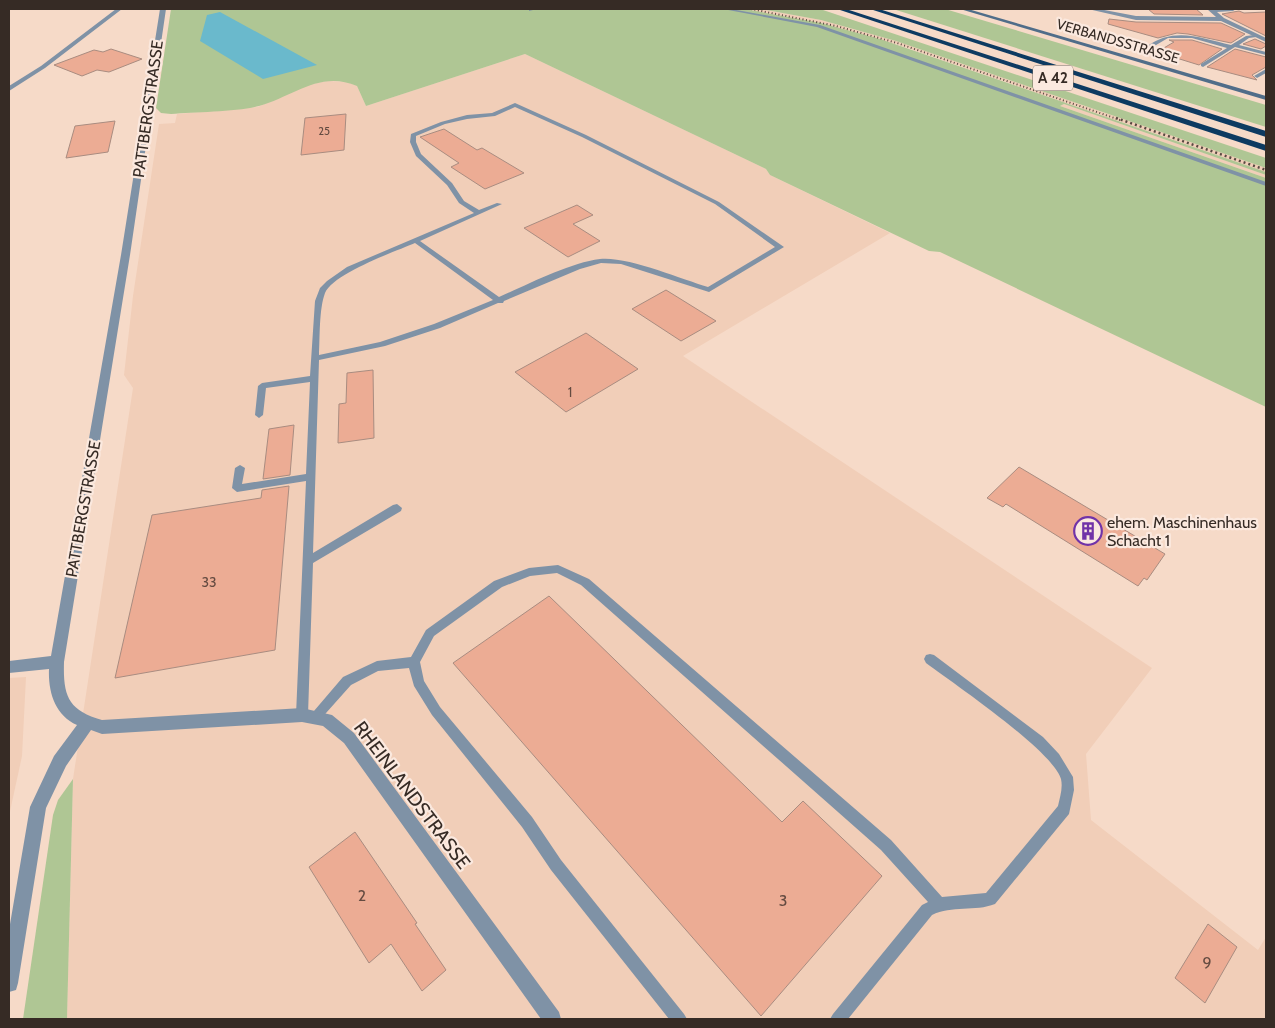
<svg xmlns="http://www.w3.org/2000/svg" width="1275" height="1028" font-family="Cabin,sans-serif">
  <rect width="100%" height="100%" fill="#f6dac8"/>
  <g fill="#f1ceb8">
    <path d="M745,9h16l60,11 75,21 370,127v4l-369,-128 -76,-21z"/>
    <path d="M525,54l241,115 4,6 120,58 -207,123 469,312 -66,86 5,66 167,130 8,-13v82h-1199l6,-240 60,-391 -9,-13 9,-79 26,-172 16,-1 2,-9 81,-7 47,-22 23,-4 19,1 10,4 9,20z"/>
    <path d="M1064,104l202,71v3l-206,-72z"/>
    <path d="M26,677l-4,79 -13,60v-138z"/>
  </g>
  <g fill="#afc694">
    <path d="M171,9h574l76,14 59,16 386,133v3l-202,-71 -4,2 206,72v229l-326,-155 -11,-1 -159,-76 -4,-6 -241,-115 -159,52 -9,-20c-37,-16 -63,10 -98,20 -22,6 -64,6 -88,8l-10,-1 -5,-5z"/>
    <path d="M761,9h59l446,149v10l-370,-127 -75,-21z"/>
    <path d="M893,9h52l321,96v22z"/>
    <path d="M73,779l-6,240h-44l30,-204 5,-15z"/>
  </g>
  <path fill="#6ab9cc" d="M220,12l97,53 -54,14 -63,-38 7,-26z"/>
  <g fill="#ecac94" stroke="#a98c80">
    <path d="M1148,9h48l7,6 -49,-1z"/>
    <path d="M1239,11l5,2 22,-1v24l-44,-22z"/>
    <path d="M1109,19l27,3 85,1 24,11 -14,9 -43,-9 -11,-1 -19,5 -50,-14z"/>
    <path d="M1255,39l11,5v2l-5,3 -18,-5z"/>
    <path d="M1169,40h23l30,9 -23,16 -42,-13 17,-10z"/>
    <path d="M111,49l31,10 -33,13 -12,-2 -15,6 -28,-11 40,-15 9,2z"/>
    <path d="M1235,49l31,8v10l-14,8 5,5 -50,-13z"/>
    <path d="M346,114l-2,36 -43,5 4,-37z"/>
    <path d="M115,121l-7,31 -42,6 9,-32z"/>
    <path d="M444,129l33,21 5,-2 42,25 -39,16 -34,-22 8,-4 -39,-26z"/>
    <path d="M577,205l16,10 -20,9 27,17 -32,16 -44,-29z"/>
    <path d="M666,290l50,31 -35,20 -49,-32z"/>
    <path d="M586,333l52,36 -72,43 -51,-40z"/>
    <path d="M373,370l1,68 -36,5 1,-39 7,-1 1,-30z"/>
    <path d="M294,425l-4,50 -27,4 6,-50z"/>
    <path d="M1019,467l146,87 -18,26 -3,-2 -6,8 -132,-82 -3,3 -16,-9z"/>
    <path d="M289,486l-14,164 -160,28 37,-163 109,-17 1,-8z"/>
    <path d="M549,596l233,226 21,-21 79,75 -121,140 -308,-353z"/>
    <path d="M355,832l62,91 -2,1 31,46 -24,21 -31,-47 -22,19 -60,-96z"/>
    <path d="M1208,924l29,23 -32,56 -30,-25z"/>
  </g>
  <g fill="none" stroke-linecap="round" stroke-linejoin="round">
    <g fill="#7f92a6" fill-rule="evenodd">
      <path d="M529,9h4v1l-4,1z"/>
      <path d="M723,9h8l89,16 446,157v4l-449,-159z"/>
      <path d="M1254,35l2,2 -7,1 -10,7 27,7v3l-31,-8 -32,20 -2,-1v-2l26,-16 -35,-10h-24l-17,10 -5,-1c28,-21 55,-9 85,-2l15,-9z"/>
      <path d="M1266,69v4l-9,5 -3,-2z"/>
      <path d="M515,103l71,32 133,67 65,45 -75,45 -88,-28 -20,-1 -21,6 -76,32 -1,2h-5l-58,25 -55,18 -66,14 -6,193 80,-48 4,-1 5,4 -1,3 -88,52 -5,152 -2,4 -4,2 -4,-2 -2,-4 10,-234 -69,11 -5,-4 3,-20 5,-3 5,3 -3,16 64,-10 4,-92 -44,6 -3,27 -4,3 -4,-3 3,-29 4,-3 48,-7 5,-75 5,-13 7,-7 20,-14 127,-54 -15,-10 -12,-18 -31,-29 -6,-14 1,-8 30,-12 26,-7 25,-2zM515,107l67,30 133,67 60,43 -67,40c-27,-8 -81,-31 -108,-28 -31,4 -71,25 -101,38l-79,-56 82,-37 -5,-1 -18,7 -15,-9 -12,-18 -31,-29 -5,-12v-6l29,-12 22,-5 28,-3zM415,243l78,57 -59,24 -54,18 -61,13c1,-18 0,-46 6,-62 9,-20 69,-41 90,-50z"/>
      <path d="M558,565l31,14 302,261 51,57 44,-4 72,-87c2,-9 5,-18 3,-27 -8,-28 -108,-96 -135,-116l-2,-4 2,-4 4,-1 4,1 109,82 16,17 14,23 1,13 -5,24 -74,90c-20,8 -43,1 -63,11l-84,104h-18l3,-5 89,-109 6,-3 -47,-52 -300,-265 -24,-12 -27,3 -28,11 -68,49 -14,26 4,19 16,26 92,110 29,43 123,154 3,5h-18l-118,-149 -29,-43 -90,-112 -18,-29 -5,-18 -31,3 -27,14 -33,37 -4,2 -4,-2 -2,-4 35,-41 34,-16 34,-4 15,-27 68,-49 35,-13z"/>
    </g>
    <g fill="#7f92a6" fill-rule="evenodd">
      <path d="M116,9h6l-77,59 -36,23v-5l32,-20z"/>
      <path d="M160,9h6l-36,246 -66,407c-1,34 4,48 38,58l200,-12 30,7 22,18 205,279 2,7h-20l-197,-276 -21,-17 -21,-4 -200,12 -11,-4 -25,36 -20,42 -28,175 -2,7 -7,2v-62l21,-123 24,-51 23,-31c-22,-10 -29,-33 -28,-56l-40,4v-12l42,-5 70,-401z"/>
      <path d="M1088,9h11l37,7 80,1 -9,-8h29l-3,2 -16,1 7,6 42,20v4l-45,-21 -85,-1z"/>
    </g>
    <path fill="#506d89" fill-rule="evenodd" d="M960,9h8l298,87v4z"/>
    <g fill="#0d3a61" fill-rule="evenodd">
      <path d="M837,9h9l420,136v6z"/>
      <path d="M870,9h9l387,122v6z"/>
    </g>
    <path stroke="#574941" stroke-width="2" stroke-dasharray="1 2.5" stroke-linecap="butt" d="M751,9l85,17 61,17 223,77"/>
    <path stroke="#574941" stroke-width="2.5" stroke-dasharray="2 3" stroke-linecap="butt" d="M1116,118l150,52"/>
  </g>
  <defs>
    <symbol id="building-ring" viewBox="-11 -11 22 22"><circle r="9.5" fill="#fbe9df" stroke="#7133a8" stroke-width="1.5"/><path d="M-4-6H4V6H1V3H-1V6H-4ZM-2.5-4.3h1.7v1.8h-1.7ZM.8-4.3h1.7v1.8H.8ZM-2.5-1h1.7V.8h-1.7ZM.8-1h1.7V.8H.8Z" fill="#7133a8"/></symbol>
  </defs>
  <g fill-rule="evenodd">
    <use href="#building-ring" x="1072" y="515" width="32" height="32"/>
  </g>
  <g text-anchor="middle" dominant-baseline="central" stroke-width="4.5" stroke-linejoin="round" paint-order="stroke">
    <g font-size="11" fill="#644b41">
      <text x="324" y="131">25</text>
    </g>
    <g font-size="14" fill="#362b25" stroke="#fbe9df">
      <text transform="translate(1118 41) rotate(16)">VERBANDSSTRASSE</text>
    </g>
    <g font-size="14" fill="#644b41">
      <text x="570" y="392">1</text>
      <text x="209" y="582">33</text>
    </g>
    <rect fill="#fbe9df" stroke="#71645d" stroke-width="1" x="1033" y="65.5" width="40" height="25" rx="4"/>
    <g font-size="15" font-weight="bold" fill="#362b25">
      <text x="1053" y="78">A 42</text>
    </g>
    <g font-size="16" fill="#362b25" stroke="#fbe9df">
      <text transform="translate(148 109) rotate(-82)">PATTBERGSTRASSE</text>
      <text transform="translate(83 509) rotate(-80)">PATTBERGSTRASSE</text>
    </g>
    <g font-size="16" fill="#362b25" stroke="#fbe9df" text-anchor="start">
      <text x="1107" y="522">ehem. Maschinenhaus<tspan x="1107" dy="18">Schacht 1</tspan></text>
    </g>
    <g font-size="16" fill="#644b41">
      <text x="362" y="895">2</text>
      <text x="783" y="900">3</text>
      <text x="1207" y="962">9</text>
    </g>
    <g font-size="19" fill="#362b25" stroke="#fbe9df">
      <text transform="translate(412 795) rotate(53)">RHEINLANDSTRASSE</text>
    </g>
  </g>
  <rect width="1275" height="1028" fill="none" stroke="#362b25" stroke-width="20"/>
</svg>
